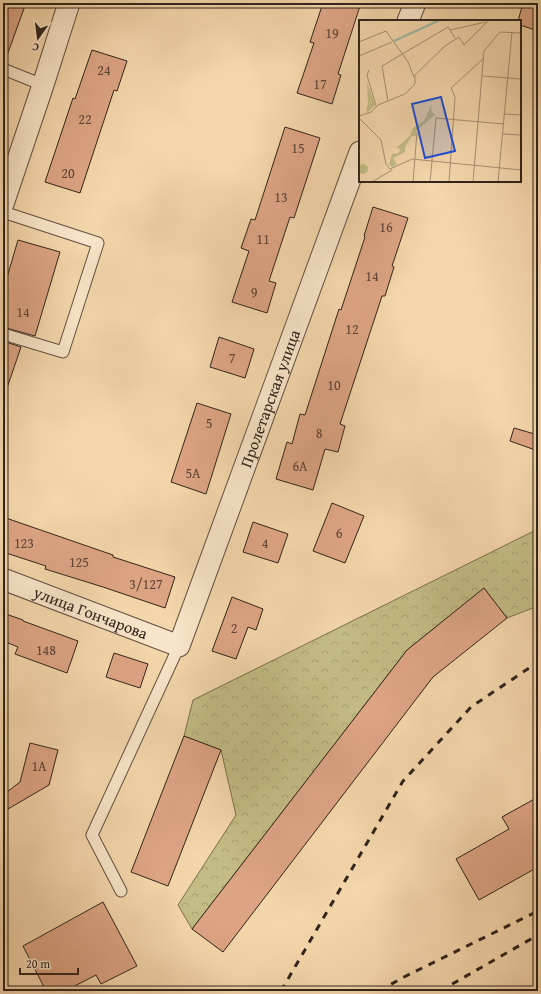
<svg xmlns="http://www.w3.org/2000/svg" width="541" height="994" font-family="'Gentium Book Plus',serif">
  <defs>
    <pattern id="forest-crowns" width="20" height="18" patternUnits="userSpaceOnUse"><rect width="20" height="18" fill="#c3bc84"/><path d="M2 6a3 3 0 1 1 6 0M12 15a3 3 0 1 1 6 0" fill="none" stroke="#a8a171"/></pattern>
  </defs>
  <rect width="100%" height="100%" fill="#f4d6ab"/>
  <filter id="stains"><feTurbulence type="fractalNoise" baseFrequency=".005" numOctaves="4"/><feColorMatrix values="0 0 0 0 .2 0 0 0 0 .09 0 0 0 0 .02 0 0 0 .5 -.17"/></filter>
  <radialGradient id="worn" r=".72"><stop offset=".6" stop-color="#630" stop-opacity="0"/><stop offset="1" stop-color="#630" stop-opacity=".3"/></radialGradient>
  <path fill="url(#forest-crowns)" stroke="#7a7050" d="M538,529v77l-31,12 -23,-30 -77,62 -215,279 -14,-24 58,-90 -15,-65 -37,-14 9,-36z"/>
  <g fill="#dda484" stroke="#30241c">
    <path d="M3,3h23l-21,58h-2z"/>
    <path d="M323,3h38l-23,71 3,1 -9,29 -35,-11 17,-50 -4,-1z"/>
    <path d="M523,3h15v28l-18,-6v-4h-2z"/>
    <path d="M92,50l35,11 -10,30 -3,-1 -34,103 -35,-11 28,-84 2,1z"/>
    <path d="M285,127l35,11 -26,80 -4,-1 -21,64 7,2 -9,30 -35,-11 17,-51 -8,-3 10,-29 4,1z"/>
    <path d="M373,207l35,11 -16,48 2,1 -9,29h-3l-42,128 5,2 -7,26 -13,-3 -12,41 -37,-11 11,-37 5,2 8,-30 5,1 34,-106 2,1 24,-73 -1,-1z"/>
    <path d="M18,240l42,12 -25,84 -32,-9v-36z"/>
    <path d="M219,337l35,12 -9,29 -35,-11z"/>
    <path d="M3,341l18,6 -15,44h-3z"/>
    <path d="M197,403l34,11 -25,80 -35,-12z"/>
    <path d="M514,428l24,7v16l-28,-10z"/>
    <path d="M332,503l32,13 -19,47 -32,-12z"/>
    <path d="M3,517l110,38v2l62,20 -10,31 -62,-21 -58,-18 1,-3 -43,-14z"/>
    <path d="M253,522l35,12 -10,29 -35,-11z"/>
    <path d="M484,588l23,30 -74,59 -210,275 -31,-23 215,-279z"/>
    <path d="M232,597l31,12 -7,21 -8,-3 -12,32 -24,-8z"/>
    <path d="M3,613l20,7v1l55,20 -11,32 -52,-19 3,-7 -15,-6z"/>
    <path d="M114,653l34,11 -8,24 -34,-11z"/>
    <path d="M184,736l37,14 -53,136 -37,-14z"/>
    <path d="M30,743l28,7 -9,35 -41,24 -5,-9v-5l17,-13z"/>
    <path d="M538,797v70l-59,33 -23,-41 53,-30 -7,-12z"/>
    <path d="M103,902l34,64 -36,18 -5,-9 -31,16h-19l-23,-45z"/>
  </g>
  <g fill="none" stroke-linecap="round" stroke-linejoin="round">
    <defs>
      <g id="lane">
        <path d="M3,69l40,16"/>
        <path d="M3,212l95,31 -35,109 -60,-18"/>
        <path d="M121,891l-29,-56 87,-189"/>
      </g>
      <g id="street">
        <path d="M408,21l7,-18"/>
        <path d="M3,204l40,-119 26,-82"/>
        <path id="s1" d="M3,579l176,67 181,-494"/>
      </g>
    </defs>
    <use href="#lane" stroke="#615040" stroke-width="13"/>
    <use href="#street" stroke="#615040" stroke-width="23"/>
    <use href="#lane" stroke="#f8e4c8" stroke-width="11"/>
    <use href="#street" stroke="#f8e4c8" stroke-width="21"/>
    <g stroke="#30241c" stroke-width="3" stroke-dasharray="7 7" stroke-linecap="butt">
      <path d="M281,991l122,-210 68,-74 67,-45"/>
      <path d="M379,991l25,-14 134,-66"/>
      <path d="M440,991l98,-56"/>
    </g>
  </g>
  <g text-anchor="middle" dominant-baseline="central" stroke-width="3.5" stroke-linejoin="round" paint-order="stroke">
    <g font-size="14" fill="#5b4436">
      <text x="332" y="33">19</text>
      <text x="104" y="70">24</text>
      <text x="320" y="84">17</text>
      <text x="85" y="119">22</text>
      <text x="298" y="148">15</text>
      <text x="68" y="173">20</text>
      <text x="281" y="197">13</text>
      <text x="386" y="227">16</text>
      <text x="263" y="239">11</text>
      <text x="372" y="276">14</text>
      <text x="254" y="292">9</text>
      <text x="23" y="312">14</text>
      <text x="352" y="329">12</text>
      <text x="232" y="358">7</text>
      <text x="334" y="385">10</text>
      <text x="209" y="423">5</text>
      <text x="319" y="433">8</text>
      <text x="300" y="466">6А</text>
      <text x="193" y="473">5А</text>
      <text x="339" y="533">6</text>
      <text x="24" y="543">123</text>
      <text x="265" y="543">4</text>
      <text x="79" y="562">125</text>
      <text x="146" y="584">3/127</text>
      <text x="234" y="628">2</text>
      <text x="46" y="650">148</text>
      <text x="39" y="766">1А</text>
    </g>
    <g font-size="16" fill="#30241c" stroke="#f8e4c8">
      <text stroke="none"><textPath href="#s1" startOffset="452">Пролетарская улица</textPath></text>
      <text stroke="none"><textPath href="#s1" startOffset="94">улица Гончарова</textPath></text>
    </g>
  </g>
  <g transform="translate(359 20)">
    <rect width="162" height="162" fill="#f4d6ab"/>
    <path d="M8,62l8,23 -7,7 -2,-1 2,-7zM73,83l-1,7 4,5 -19,16v5h-4l-7,11v5l-12,6 4,6 -5,3 -3,-2 3,-11 7,-1 1,-4 -4,-1 14,-12 3,-8 11,-7zM-1 149a5 5 0 1 1 10 0a5 5 0 1 1-10 0Z" fill="#c3bc84"/>
    <path fill="none" stroke="#9cb9a6" stroke-width="2" d="M35,21l46,-21"/>
    <path fill="none" stroke="#a68f72" stroke-width="1" d="M91,10l36,-8M0,22l27,-11 22,31 6,15M0,36l33,-14M10,50l-2,5 9,31M123,56l39,3M29,81l-6,-35 66,-39 7,11M145,94l17,1M0,96l12,-4 7,-7 27,-11 10,-10v-9l30,-29 14,-9 5,8 25,-25M0,98l22,22 5,24 4,5 22,-10 109,11M144,114l18,1M13,162l20,-12M54,162l4,-50M71,162l6,-64 68,6M90,162l6,-85 -4,-9 32,-29M114,162l11,-131 16,-19 21,1M139,162l14,-150"/>
    <path fill="#1d4ed8" fill-opacity="0.15" stroke="#1d4ed8" stroke-width="2" d="M82,77l14,54 -30,7 -13,-54z"/>
    <rect width="162" height="162" fill="none" stroke="#30241c" stroke-width="2"/>
  </g>
  <rect width="541" height="994" fill="none" stroke="#f4d6ab" stroke-width="16"/>
  <rect x="4" y="4" width="533" height="986" fill="none" stroke="#30241c" stroke-width="2"/>
  <rect x="8" y="8" width="525" height="978" fill="none" stroke="#30241c"/>
  <g transform="translate(38 38) rotate(194)" stroke="#f8e4c8" stroke-width="3" paint-order="stroke">
  <path d="M0-3L7 15L0 10L-7 15Z" fill="#30241c"/>
  <text y="-6" font-size="11" font-weight="bold" text-anchor="middle" fill="#30241c">С</text>
  </g>
  <path d="M20 968v6h58v-6" fill="none" stroke="#30241c" stroke-width="2"/>
  <text x="26" y="968" font-size="12" fill="#30241c" stroke="#f8e4c8" stroke-width="3" paint-order="stroke">20 m</text>
  <rect width="100%" height="100%" filter="url(#stains)"/>
  <rect width="100%" height="100%" fill="url(#worn)"/>
</svg>
